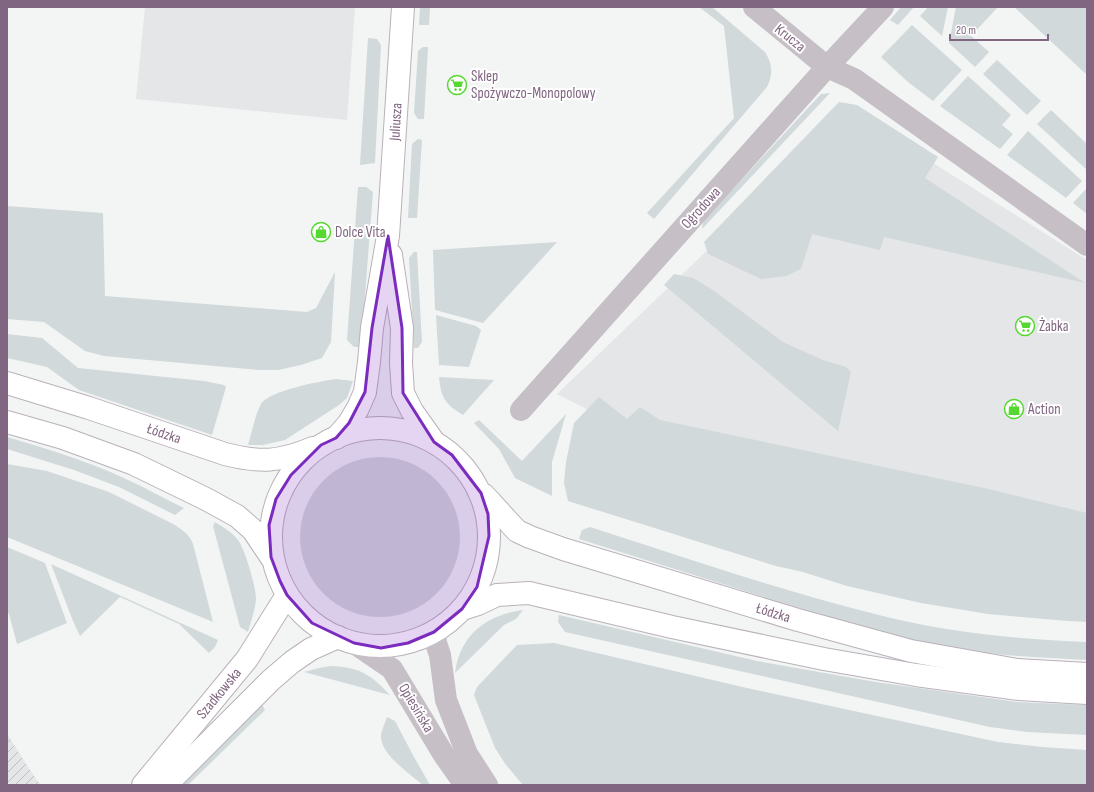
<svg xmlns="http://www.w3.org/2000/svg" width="1094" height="792" font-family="'Sofia Sans Condensed',sans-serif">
  <defs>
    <pattern id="industrial-furrows" width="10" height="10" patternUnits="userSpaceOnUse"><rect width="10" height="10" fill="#e5e6e7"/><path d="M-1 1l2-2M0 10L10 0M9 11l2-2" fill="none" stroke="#bfbec1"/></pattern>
  </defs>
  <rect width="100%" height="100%" fill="#f2f5f4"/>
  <g fill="#e5e6e7">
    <path d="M145,7h210l-8,113 -211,-21z"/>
    <path d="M852,112l235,148v259l-477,-98 -53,-27z"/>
  </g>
  <path fill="url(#industrial-furrows)" d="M7,734l29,45 5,6h-34z"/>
  <g fill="#d1d9da">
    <path d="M420,7h10l-1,18h-10z"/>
    <path d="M699,7h13l53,45c8,13 8,22 2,35l-113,132 -7,-6 87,-95 -10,-92z"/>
    <path d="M901,7h13l-16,18 -8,-5z"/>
    <path d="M928,7h20l-6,29 -22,-20z"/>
    <path d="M956,7h42l-27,29 18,16 -14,15 -26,-24z"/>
    <path d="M1014,7h73v68z"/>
    <path d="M912,25l50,45 -29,31 -25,-19 -27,-25z"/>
    <path d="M368,38l9,1 4,6 -6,118 -15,2z"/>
    <path d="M423,47h5l-4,72h-6l-4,-6 4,-62z"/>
    <path d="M997,60l44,41 -14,14 -44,-41z"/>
    <path d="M968,76l43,39 -9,10 11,9 -13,15 -60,-43z"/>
    <path d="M830,93l-128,136 1,-8 118,-127z"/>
    <path d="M839,102l18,3 81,52 -13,21 160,105 -201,-46 -4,13 -68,-16 -11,35 -15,7 -25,3 -53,-25 -4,-12z"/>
    <path d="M1051,110l36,34v26l-50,-46z"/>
    <path d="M1028,131l54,50 -16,17 -59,-43z"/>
    <path d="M418,139l4,1 -5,78h-9l4,-74z"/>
    <path d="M358,187h8l7,5 -12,155h-7l-7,-7z"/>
    <path d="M1087,188v26l-14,-11z"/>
    <path d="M7,206l96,7 2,83 202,16 9,-4 19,-36 -4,70 -9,16 -21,7 -23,5h-20l-154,-14 -19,-5 -41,-29 -37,-3z"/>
    <path d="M557,242l-74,81 -48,-13 -2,-60z"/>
    <path d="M414,252h3l5,90 -4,6h-4l-5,-90z"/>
    <path d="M674,274l19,4 20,12 70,52 40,18 23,7 5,5 -13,59 -174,-146z"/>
    <path d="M436,315l40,11 5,4 -12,37 -30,-2z"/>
    <path d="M7,334l35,4 36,30 126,13 20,4 2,2 -14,48 -133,-45 -32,-23 -40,-9z"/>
    <path d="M439,377l55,3 -31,35c-18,-11 -22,-17 -24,-38z"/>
    <path d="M336,379l17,2 -6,17 -8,7 -54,35 -22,5h-15c4,-13 7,-30 13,-41 7,-13 60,-23 75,-25z"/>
    <path d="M599,397l28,22 13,-12 20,13 324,68 103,25v109l-19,-1 -80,-7 -67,-11 -74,-17 -44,-14 -27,-6 -208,-65 -4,-18 2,-21 8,-39z"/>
    <path d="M566,414l-14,48v34l-37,-18 -16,-29 -25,-26 5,-3 43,41z"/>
    <path d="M7,437c40,12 81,24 119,42 20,9 39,20 58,29l-9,7 -56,-28 -45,-17 -67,-21z"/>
    <circle cx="380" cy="537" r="80"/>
    <path d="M7,464l40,7 62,21 66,33c7,5 15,10 18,19l20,78 -206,-85z"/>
    <path d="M215,522c8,5 17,10 23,18 7,9 18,47 18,59 -1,12 -5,22 -8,33l-8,-5 -27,-101z"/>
    <path d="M590,527c97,31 194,65 293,89 66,17 136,23 204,26v18c-40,-2 -79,-4 -119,-9 -32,-4 -64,-13 -95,-20l-294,-92 3,-9z"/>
    <path d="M7,547l38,16 22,60 -50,21 -8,-30 -2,-2z"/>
    <path d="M51,564l167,76 -3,7 -6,6 -30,-29 -59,-27 -40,39 -7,-15z"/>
    <path d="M523,610l-7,9 -12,6 -49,48c5,-38 31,-58 68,-63z"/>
    <path d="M559,615l198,46 119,21 141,20 70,3v30l-60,-3 -37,-5 -425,-95 -7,-10z"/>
    <path d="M554,643l193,45 251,54 44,5 45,3v35h-564l-17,-20 -11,-17 -21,-53 3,-8 40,-42z"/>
    <path d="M331,666c29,1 40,9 59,29l-86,-23 15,-4z"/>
    <path d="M261,703l4,7 -77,75h-8z"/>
    <path d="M387,717l8,4 19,36 16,28h-7c-12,-10 -44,-32 -42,-50 1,-6 4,-12 6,-18z"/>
  </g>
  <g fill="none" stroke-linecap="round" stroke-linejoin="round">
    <defs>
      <g id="secondary">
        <path d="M391,255l11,73 -1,35 2,30 9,18 22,31"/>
        <path id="s1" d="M7,383l82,25 136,46c35,9 55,8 88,-6"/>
        <path d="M7,422l56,16 71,26 72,35 31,17 16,14 18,27"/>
        <circle cx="380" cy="537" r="109"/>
        <path id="s2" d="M336,438l13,-15 9,-15 7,-16 4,-30 3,-34 16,-92 15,-229"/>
        <path id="s3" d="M484,495l33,36 13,6 33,12 235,71 113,31 106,19 70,4"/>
        <path d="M462,609l16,-5 19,-9 32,-2 143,34 152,32 92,16 103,14 68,4"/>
        <path id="s4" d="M143,785l104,-126 40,-64"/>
        <path d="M166,785l105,-105 21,-18 19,-13 27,-12"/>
      </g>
    </defs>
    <use href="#secondary" stroke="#bab1ba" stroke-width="24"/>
    <g stroke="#c6bfc6" stroke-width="22">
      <path d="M754,7l73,60 27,12 233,166"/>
      <path d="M521,410l306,-343 56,-60"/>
      <path d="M438,629l-3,11 5,15 6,45 21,54 20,31"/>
      <path d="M354,643l38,26 52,86 21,30"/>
    </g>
    <use href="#secondary" stroke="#fff" stroke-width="22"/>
  </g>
  <path fill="#7b2cbf" fill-opacity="0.2" stroke="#7b2cbf" stroke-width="3" stroke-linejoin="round" d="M388,236l14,92 1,65 31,49 18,13 29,38 7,21 1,22 -12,51 -15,22 -28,23 -26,11 -27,5 -27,-5 -42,-20 -25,-28 -7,-14 -9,-24 -2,-32 7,-26 15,-24 30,-30 15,-7 13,-15 16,-31 7,-64z"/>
  <defs>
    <symbol id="supermarket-ring" viewBox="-11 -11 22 22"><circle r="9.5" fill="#fff" stroke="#55d82f" stroke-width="1.5"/><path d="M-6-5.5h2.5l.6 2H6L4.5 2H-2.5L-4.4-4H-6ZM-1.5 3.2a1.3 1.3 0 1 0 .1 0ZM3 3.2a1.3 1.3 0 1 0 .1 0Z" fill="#55d82f"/></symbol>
    <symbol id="shop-ring" viewBox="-11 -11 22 22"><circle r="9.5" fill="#fff" stroke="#55d82f" stroke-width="1.5"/><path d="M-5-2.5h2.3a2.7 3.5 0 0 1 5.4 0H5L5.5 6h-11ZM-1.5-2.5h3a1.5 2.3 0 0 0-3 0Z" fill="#55d82f"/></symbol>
  </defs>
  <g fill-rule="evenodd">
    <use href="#supermarket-ring" x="446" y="74" width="22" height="22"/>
    <use href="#shop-ring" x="310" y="221" width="22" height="22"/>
    <use href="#supermarket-ring" x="1014" y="315" width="22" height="22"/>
    <use href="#shop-ring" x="1003" y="398" width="22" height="22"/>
  </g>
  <g text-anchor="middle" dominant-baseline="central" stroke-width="4" stroke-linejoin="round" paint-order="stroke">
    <g font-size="15" fill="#816681" stroke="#fff">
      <text transform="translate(790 38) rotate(39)">Krucza</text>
      <text stroke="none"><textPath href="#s2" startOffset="327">Juliusza</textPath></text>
      <text transform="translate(701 208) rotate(-48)">Ogrodowa</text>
      <text stroke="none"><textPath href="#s1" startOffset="165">Łódzka</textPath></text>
      <text stroke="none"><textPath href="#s3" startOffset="318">Łódzka</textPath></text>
      <text stroke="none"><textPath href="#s4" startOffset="119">Szadkowska</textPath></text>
      <text transform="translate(416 708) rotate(59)">Opiesińska</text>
    </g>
    <g font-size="15" fill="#816681" stroke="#fff" text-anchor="start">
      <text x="471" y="76">Sklep<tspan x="471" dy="17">Spożywczo-Monopolowy</tspan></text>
      <text x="335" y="232">Dolce Vita</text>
      <text x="1039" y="326">Żabka</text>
      <text x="1028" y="409">Action</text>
    </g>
  </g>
  <rect width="1094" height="792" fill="none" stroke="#816681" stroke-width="16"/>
  <path d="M950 34v6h98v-6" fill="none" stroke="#816681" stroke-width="2"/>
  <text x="956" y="34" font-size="12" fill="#816681" stroke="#ffffff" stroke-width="3" paint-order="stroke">20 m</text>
</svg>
